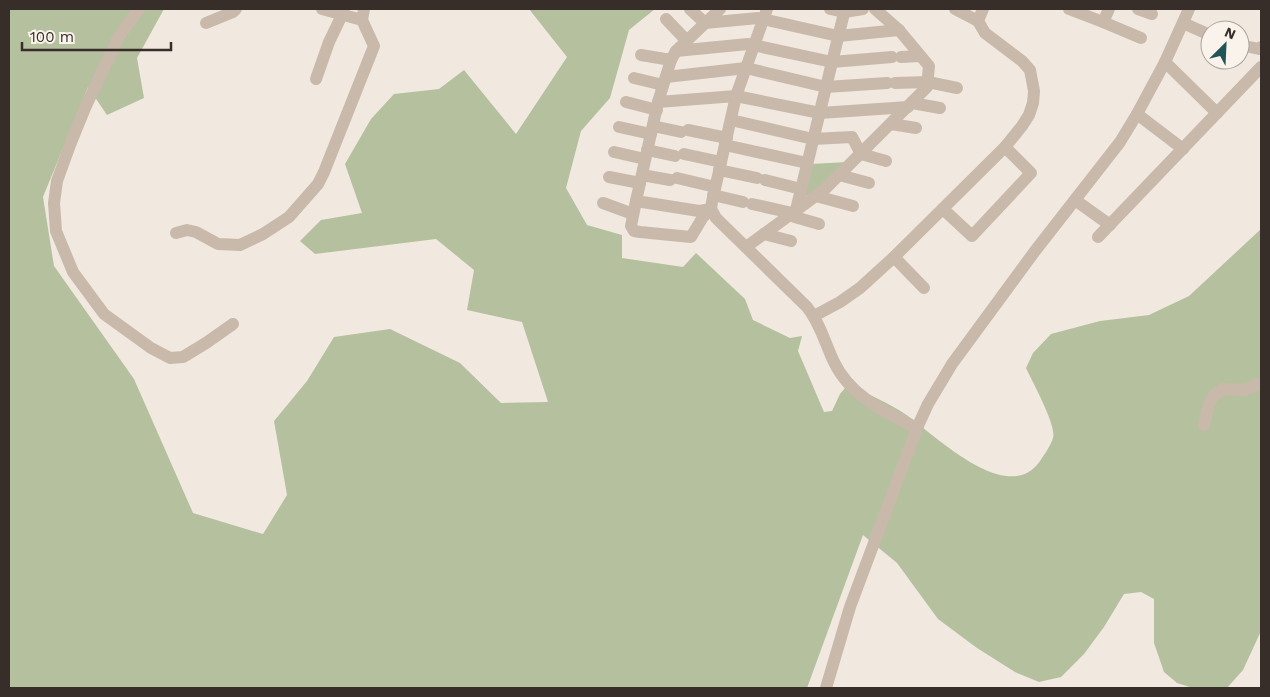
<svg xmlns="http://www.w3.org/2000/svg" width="1270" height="697" font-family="'Work Sans',sans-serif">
  <rect width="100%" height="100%" fill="#f1e9df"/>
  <g fill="#b5c09f">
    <path d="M9,9h155l-27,49 7,40 -37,17 -19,-28 -45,110 11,69 80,113 59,134 70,21 24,-39 -13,-74 33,-40 27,-44 56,-8 70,34 41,40 47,-1 -26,-80 -55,-12 7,-40 -38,-31 -121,15 -15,-13 21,-21 41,-7 -17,-49 26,-45 23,-25 45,-5 25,-19 52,64 51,-77 -38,-48h126l-26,21 -19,68 -29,33 -15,57 21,37 35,10v23l61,9 13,-14 49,46 8,21 37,18 12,-2 -4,15 26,61 8,-1 8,-17 5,-6 9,-1c17,9 35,16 51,27 29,20 103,94 135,47 4,-6 11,-16 13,-23 4,-12 -21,-57 -27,-70l7,-15 18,-19 49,-13 49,-6 40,-19 72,-67v402l-18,39 -16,18h-34l-16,-5 -13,-11 -10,-29v-44l-13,-7 -17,2 -20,33 -20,27 -23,23 -22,5 -24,-10 -38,-24 -39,-29 -41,-56 -34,-28 -56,153h-798z"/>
    <path d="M848,162l-26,26 -21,10 9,-34z"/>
  </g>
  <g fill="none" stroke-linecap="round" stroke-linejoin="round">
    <g stroke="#c9b9ab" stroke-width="12">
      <path d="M139,9l-21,29 -33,70 -15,37 -13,36 -3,22 2,28 17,41 31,42 47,34 19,10 13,-1 23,-14 27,-19"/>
      <path d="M322,9l40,11"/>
      <path d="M690,9l15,14 53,-5 80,18 61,-6"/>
      <path d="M767,9l-31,87 -24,106 -1,7 5,9 91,89c13,16 18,36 27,55 16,34 51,50 83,66"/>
      <path d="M830,9l14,3 19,-3"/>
      <path d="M1069,9l34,13 6,-13"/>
      <path d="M1138,9l14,5"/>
      <path d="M666,19l21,22"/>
      <path d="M978,21l5,-12"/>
      <path d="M1103,22l38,16"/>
      <path d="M206,23l27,-11 3,-3"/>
      <path d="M1183,23l27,12"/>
      <path d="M1240,45l19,4 2,-2"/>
      <path d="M676,51l72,-7 84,18 60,-5"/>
      <path d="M641,55l30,5"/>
      <path d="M901,57l19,-1"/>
      <path d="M1165,62l52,51"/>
      <path d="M666,77l80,-9 80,19 61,-4"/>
      <path d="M634,78l29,7"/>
      <path d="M316,79l13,-37 13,-27"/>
      <path d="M895,83l33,-1 29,6"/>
      <path d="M626,102l31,8"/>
      <path d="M658,102l78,-6 84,17 88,-6"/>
      <path d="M912,103l28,5"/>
      <path d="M1137,114l46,35"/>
      <path d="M731,120l82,19 39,-2 9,17 25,7"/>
      <path d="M891,124l25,4"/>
      <path d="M653,126l28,6"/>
      <path d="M619,127l32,7"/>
      <path d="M688,130l39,8"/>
      <path d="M725,145l82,18"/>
      <path d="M647,150l28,6"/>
      <path d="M614,152l31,7"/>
      <path d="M684,154l37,8"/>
      <path d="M719,170l38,8"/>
      <path d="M642,175l28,5"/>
      <path d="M839,175l30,8"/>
      <path d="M609,177l31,6"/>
      <path d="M677,178l38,9"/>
      <path d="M765,180l36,9"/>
      <path d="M713,195l30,7"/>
      <path d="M816,196l37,10"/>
      <path d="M1075,200l35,25"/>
      <path d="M636,201l-5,25 3,5 6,1 51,5 12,-20 8,-8"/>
      <path d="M603,203l30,11"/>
      <path d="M752,204l40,9"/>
      <path d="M711,209l-12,2 -63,-10 22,-99 13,-42 5,-9 44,-42"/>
      <path d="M943,209l29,27 59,-63 -26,-26"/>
      <path d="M796,210l49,-201"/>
      <path d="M788,215l31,9"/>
      <path d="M176,233l11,-3 9,2 22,12 22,1 23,-11 26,-17 29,-33 6,-12 50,-126 -12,-26 2,-11"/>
      <path d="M764,234l27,7"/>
      <path d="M1098,237l163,-170"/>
      <path d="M746,247l78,-57 103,-103 2,-21 -30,-36 -24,-21"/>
      <path d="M894,257l30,31"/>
      <path d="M814,316l26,-14 20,-14 34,-31 111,-110 17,-21 7,-11 4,-12 1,-12 -4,-21 -8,-9 -37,-28 -7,-12 -23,-12"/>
      <path d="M1204,425l5,-21 5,-9 9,-6 22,1 16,-7"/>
      <path d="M826,688l24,-81 67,-179 11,-24 24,-40 83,-113 85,-109 17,-28 28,-52 24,-53"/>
    </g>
  </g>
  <rect width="1270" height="697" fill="none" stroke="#372e2a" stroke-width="20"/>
  <g transform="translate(1225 45) rotate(24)"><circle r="24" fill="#f9f3eb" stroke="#aba49e"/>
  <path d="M0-4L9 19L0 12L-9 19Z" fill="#215357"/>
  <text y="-8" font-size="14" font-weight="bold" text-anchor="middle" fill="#372e2a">N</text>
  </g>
  <path d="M22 42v8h149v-8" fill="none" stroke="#372e2a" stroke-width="2.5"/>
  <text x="30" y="42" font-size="15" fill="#372e2a" stroke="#f9f3eb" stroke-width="4" paint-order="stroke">100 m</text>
</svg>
